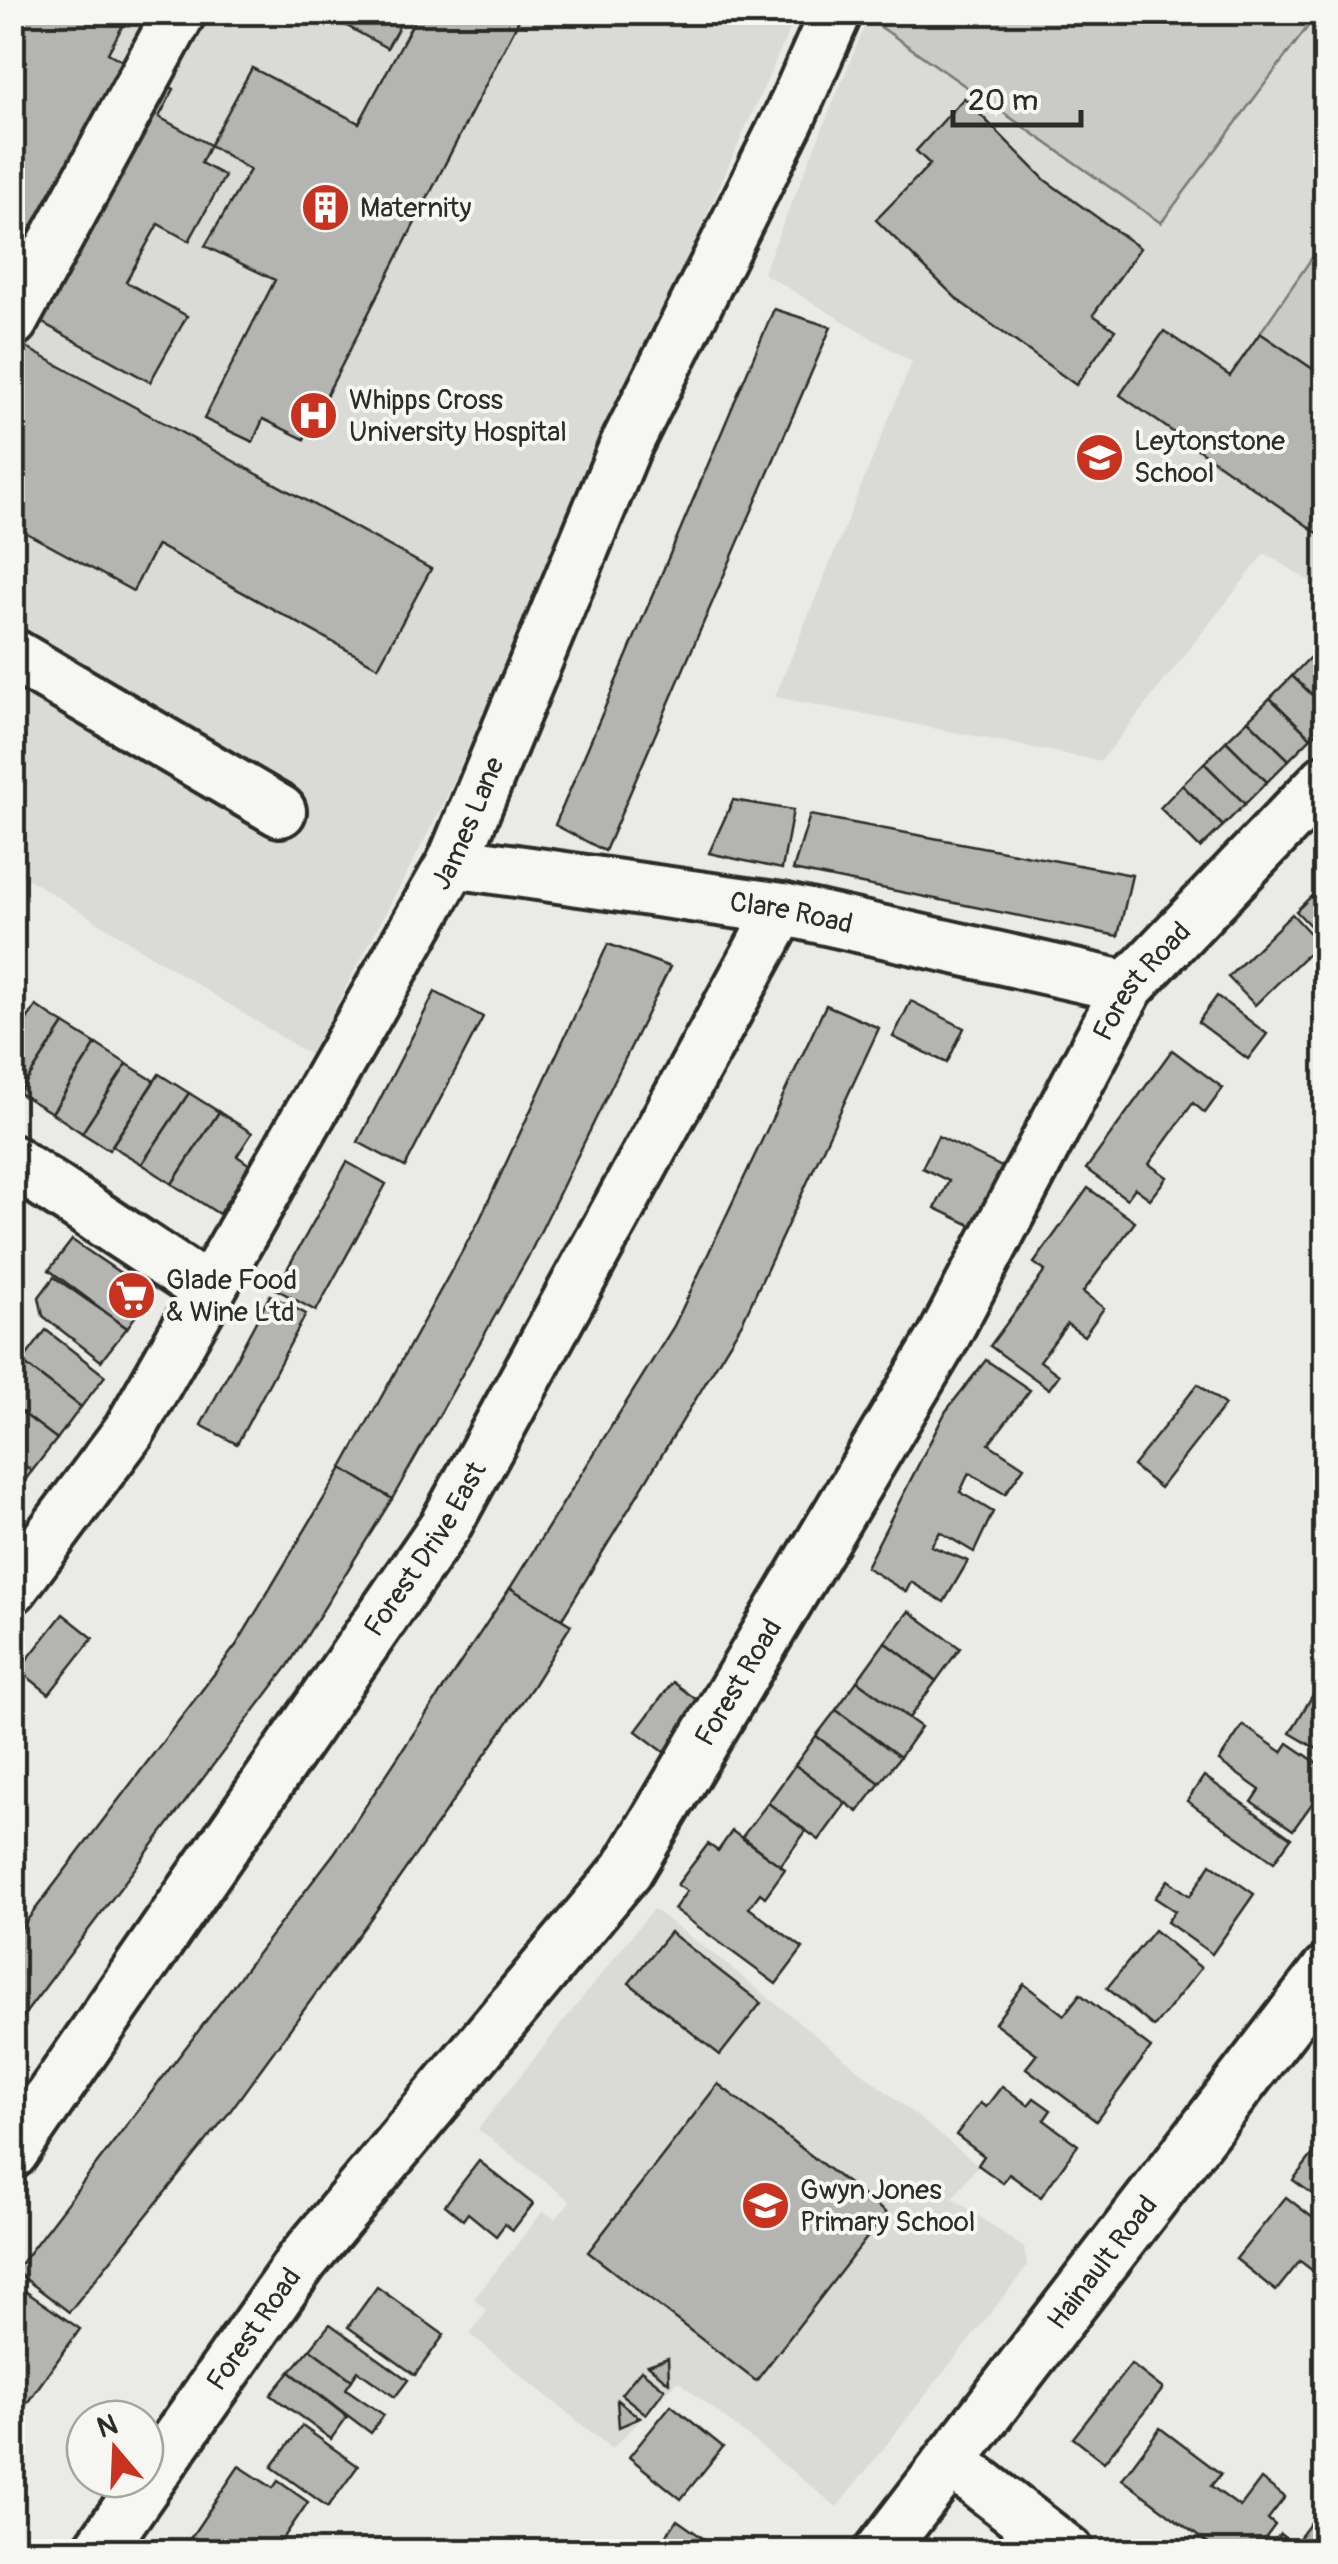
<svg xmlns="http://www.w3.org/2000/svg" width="1338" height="2564" font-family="Pangolin,sans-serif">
  <rect width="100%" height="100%" fill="#eaeae6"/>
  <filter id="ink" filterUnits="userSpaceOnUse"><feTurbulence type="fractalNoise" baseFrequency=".01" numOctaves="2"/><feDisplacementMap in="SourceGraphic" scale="20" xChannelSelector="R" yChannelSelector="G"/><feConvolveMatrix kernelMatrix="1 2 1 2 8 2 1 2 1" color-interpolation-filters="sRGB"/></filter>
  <g filter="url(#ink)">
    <g fill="#dadad6">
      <path d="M12,13h785l-355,794 -132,248 -297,-186z"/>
      <path d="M1318,13h7v578l-60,-38 -164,208 -326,-64 137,-335 -149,-89 105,-255 293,205z"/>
      <path d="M653,1909l67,50 258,206 -25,33 71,50 3,19 -190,240 -159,-126 -66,68 -142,-115 17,-23 -13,-12 69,-88 13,8 14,-18 -92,-72z"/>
    </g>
    <g fill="#cacac7" stroke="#7a7a79" stroke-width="2.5">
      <path d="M871,12h447v1l-157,210 -293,-205z"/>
      <path d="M1325,239v139l-65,-45z"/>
    </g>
    <g fill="#b4b4b1" stroke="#2b2b2b" stroke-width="2.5">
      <path d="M12,12h118l-22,41 66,36 -15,28 51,28 -9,18 24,13 -36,65 -31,-17 -32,58 61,34 -37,66 -138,-76z"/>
      <path d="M343,12h64l-20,36 -49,-27z"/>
      <path d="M419,12h104l-219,427 -41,-20 -10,23 -49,-23 71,-139 -70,-34 45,-76 -40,-25 42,-77 107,55z"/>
      <path d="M964,98l81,82 95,68 -47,67 22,15 -39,55 -117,-84 -83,-81 54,-56 -14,-13z"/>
      <path d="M774,309l57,18 -226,524 -50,-26z"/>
      <path d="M1164,331l66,45 30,-43 66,45v152l-4,6 -202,-141z"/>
      <path d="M25,347l406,222 -53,98 -221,-122 -24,46 -121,-66v-155z"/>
      <path d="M1326,611v25l-13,-9z"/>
      <path d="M1314,653l12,12v43l-34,-32z"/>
      <path d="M1292,676l34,32v15l-15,15 -41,-40z"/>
      <path d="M1270,698l41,40 -22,22 -41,-40z"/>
      <path d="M1248,720l41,40 -22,22 -41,-41z"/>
      <path d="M1226,741l41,41 -22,22 -41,-41z"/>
      <path d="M1204,763l41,41 -22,22 -41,-41z"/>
      <path d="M1182,785l41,41 -23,22 -40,-40z"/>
      <path d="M733,800l60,10 -11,59 -73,-16z"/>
      <path d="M810,815l322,60 -14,61 -325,-66z"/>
      <path d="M1326,882v60l-30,-31z"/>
      <path d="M1292,914l27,29 -64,62 -27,-28z"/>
      <path d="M608,944l62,23 -142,290 -136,242 -50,-31 138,-249z"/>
      <path d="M435,992l48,25 -78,150 -47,-25z"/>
      <path d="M1217,996l50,38 -19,25 -50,-37z"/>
      <path d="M911,1001l53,27 -17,35 -54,-26z"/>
      <path d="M826,1005l53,23 -137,295 -180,296 -52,-31 164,-262z"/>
      <path d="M36,1006l28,18 -45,69 -7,-4v-47z"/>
      <path d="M12,1007l16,10 -16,25z"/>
      <path d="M64,1024l32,20 -44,69 -33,-20z"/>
      <path d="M96,1044l31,20 -45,69 -30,-20z"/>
      <path d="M1172,1050l51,38 -18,25 -12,-10 -44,61 18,13 -17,22 -15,-11 -8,11 -41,-30z"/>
      <path d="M127,1064l27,17 -45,69 -27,-17z"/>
      <path d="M159,1074l30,19 -47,71 -30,-18z"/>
      <path d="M189,1093l30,19 -47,72 -30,-20z"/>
      <path d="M219,1112l33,21 -15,23 13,9 -31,49 -47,-30z"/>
      <path d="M938,1136l70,34 -29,59 -44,-21 14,-27 -27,-13z"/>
      <path d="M347,1162l39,22 -70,127 -40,-22z"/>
      <path d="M1088,1188l47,34 -52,70 21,16 -20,28 -17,-12 -27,37 19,14 -10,14 -59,-43 55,-75 -11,-8z"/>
      <path d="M72,1240l69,47 1,20 -15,21 -78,-58z"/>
      <path d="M54,1277l73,51 -26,33 -58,-45 -4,-19z"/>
      <path d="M270,1295l36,19 -69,130 -36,-19z"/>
      <path d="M46,1330l59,46 -24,31 -59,-45z"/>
      <path d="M986,1360l44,30 -41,54 35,23 -19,27 -36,-21 -9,19 33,20 -19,40 -34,-20 -9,14 37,15 -24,41 -33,-20 -5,10 -40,-25 80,-156z"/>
      <path d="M22,1362l59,45 -24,32 -45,-34v-30z"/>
      <path d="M1198,1384l27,21 -65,83 -27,-22z"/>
      <path d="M12,1405l45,34 -25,32 -20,-15z"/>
      <path d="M12,1456l20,15 -20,26z"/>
      <path d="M342,1468l50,31 -104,167 -276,365v-91l225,-296z"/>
      <path d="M510,1588l61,37 -38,61 -149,214 -156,214 -159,198 -54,-41 320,-419z"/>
      <path d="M909,1611l51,37 -24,33 -51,-39z"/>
      <path d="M63,1614l30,24 -44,56 -30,-24z"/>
      <path d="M885,1642l51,39 -27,37 -52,-37z"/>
      <path d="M1326,1673v81l-36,-21z"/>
      <path d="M857,1681l64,46 -21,30 -64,-47z"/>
      <path d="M673,1682l40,30 -37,49 -40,-30z"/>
      <path d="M836,1710l64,47 -20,26 -64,-47z"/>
      <path d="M1243,1725l39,27 6,-9 38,26v15l-33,46 -41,-28 8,-12 -41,-29z"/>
      <path d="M816,1736l64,47 -22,29 -63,-47z"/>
      <path d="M795,1765l51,38 -27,37 -51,-37z"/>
      <path d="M1204,1776l87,62 -17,24 -87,-61z"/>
      <path d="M768,1803l38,28 -26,35 -38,-29z"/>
      <path d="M732,1831l53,38 -20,28 -5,-4 -11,15 54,40 -27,36 -102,-75 13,-18 -10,-6 31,-41 10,7z"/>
      <path d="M1211,1864l43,30 -42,60 -45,-32 8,-11 -20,-13 13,-18 22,16z"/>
      <path d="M1154,1930l47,38 -47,59 -47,-39z"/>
      <path d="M670,1932l91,71 -41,52 -91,-72z"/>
      <path d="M1024,1984l40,31 16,-21 71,54 -55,73 -70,-53 11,-14 -42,-31z"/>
      <path d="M718,2084l168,129 -130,168 -168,-129z"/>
      <path d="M1002,2086l26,19 6,-7 17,12 -7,10 34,25 -37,52 -32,-23 -6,9 -25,-18 6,-9 -28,-21 24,-32 6,4z"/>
      <path d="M1326,2137v67l-33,-24z"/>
      <path d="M479,2161l54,43 -20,26 -8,-6 -9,12 -28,-23 -5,7 -18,-15z"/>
      <path d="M1286,2197l40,31 -4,9 4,3v41l-26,-20 -24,30 -40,-32z"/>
      <path d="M12,2282l68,47 -68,95z"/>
      <path d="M377,2287l67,48 -29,40 -67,-48z"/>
      <path d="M330,2324l78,56 -13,17 -37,-26 -6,9 -42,-31z"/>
      <path d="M310,2349l42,31 -6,9 38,26 -13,18 -81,-61z"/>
      <path d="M668,2358l1,25 -21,-18z"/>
      <path d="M1131,2364l32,25 -59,73 -31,-24z"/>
      <path d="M641,2370l24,19 -19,25 -25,-20z"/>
      <path d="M290,2372l57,45 -16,22 -60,-44z"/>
      <path d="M617,2400l23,18 -21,9z"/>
      <path d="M671,2405l52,42 -42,52 -52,-42z"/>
      <path d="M302,2426l56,40 -30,41 -56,-40z"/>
      <path d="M1160,2428l61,46 -10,12 29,21 21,-28 24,18 -17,22 7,6 -20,27h-36l-97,-73z"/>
      <path d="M239,2466l34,22 5,-7 30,21 -34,50h-93z"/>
      <path d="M1325,2504l1,48h-60l14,-18 14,11z"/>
      <path d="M677,2520l46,32h-60l-5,-4z"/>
    </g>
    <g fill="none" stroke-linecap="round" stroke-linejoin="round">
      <defs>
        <g id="minor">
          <path d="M12,321l168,-309"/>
          <path d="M12,654l268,157"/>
          <path id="s1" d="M453,862l329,47 346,78"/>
          <path d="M12,1161l197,130"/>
          <path id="s2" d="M12,1588l117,-157 324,-569 172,-415 164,-329 47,-106"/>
          <path id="s3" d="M12,2153l433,-627 337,-617"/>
          <path d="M952,2462l116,90"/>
          <path id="s4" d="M98,2552l203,-290 326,-392 315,-530 186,-353 198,-207"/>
          <path id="s5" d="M880,2552l446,-580"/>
        </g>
      </defs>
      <use href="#minor" stroke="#2b2b2b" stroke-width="58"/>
      <use href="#minor" stroke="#f6f6f2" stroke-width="50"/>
    </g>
  </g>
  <defs>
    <symbol id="building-disc" viewBox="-11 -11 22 22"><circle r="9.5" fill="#c8321e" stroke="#f6f6f2"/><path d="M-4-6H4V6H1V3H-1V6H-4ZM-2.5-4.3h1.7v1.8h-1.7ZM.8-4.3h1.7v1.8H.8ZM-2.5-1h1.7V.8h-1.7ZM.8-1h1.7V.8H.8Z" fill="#fff"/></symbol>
    <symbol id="hospital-disc" viewBox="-11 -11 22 22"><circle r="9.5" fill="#c8321e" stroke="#f6f6f2"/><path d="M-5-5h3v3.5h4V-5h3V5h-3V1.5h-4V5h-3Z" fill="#fff"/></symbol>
    <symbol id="school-disc" viewBox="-11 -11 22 22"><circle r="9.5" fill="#c8321e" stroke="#f6f6f2"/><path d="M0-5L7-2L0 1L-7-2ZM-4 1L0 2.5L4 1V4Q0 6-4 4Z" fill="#fff"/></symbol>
    <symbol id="supermarket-disc" viewBox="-11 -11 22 22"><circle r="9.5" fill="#c8321e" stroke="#f6f6f2"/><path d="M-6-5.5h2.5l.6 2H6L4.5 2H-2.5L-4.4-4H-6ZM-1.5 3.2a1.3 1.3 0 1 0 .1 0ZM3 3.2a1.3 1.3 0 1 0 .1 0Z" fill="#fff"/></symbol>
  </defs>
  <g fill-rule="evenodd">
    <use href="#building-disc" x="298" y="180" width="55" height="55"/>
    <use href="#hospital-disc" x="286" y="388" width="55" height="55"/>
    <use href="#school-disc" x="1072" y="430" width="55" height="55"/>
    <use href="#supermarket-disc" x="104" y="1268" width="55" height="55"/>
    <use href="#school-disc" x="738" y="2178" width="55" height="55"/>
  </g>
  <g text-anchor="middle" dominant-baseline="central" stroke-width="8" stroke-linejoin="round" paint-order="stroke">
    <g font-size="28" fill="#2b2b2b" stroke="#f6f6f2" text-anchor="start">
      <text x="360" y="208">Maternity</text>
      <text x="349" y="400">Whipps Cross<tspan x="349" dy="32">University Hospital</tspan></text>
      <text x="1134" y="441">Leytonstone<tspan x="1134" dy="32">School</tspan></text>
      <text x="166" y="1280">Glade Food<tspan x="166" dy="32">&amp; Wine Ltd</tspan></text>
      <text x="800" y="2190">Gwyn Jones<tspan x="800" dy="32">Primary School</tspan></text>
    </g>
    <g font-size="28" fill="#2b2b2b" stroke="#f6f6f2">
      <text stroke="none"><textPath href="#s2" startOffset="892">James Lane</textPath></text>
      <text stroke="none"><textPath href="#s1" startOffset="342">Clare Road</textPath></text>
      <text stroke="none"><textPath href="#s4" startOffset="1892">Forest Road</textPath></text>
      <text stroke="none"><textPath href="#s3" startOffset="732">Forest Drive East</textPath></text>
      <text stroke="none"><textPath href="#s4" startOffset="1082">Forest Road</textPath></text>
      <text stroke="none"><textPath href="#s5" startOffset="365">Hainault Road</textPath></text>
      <text stroke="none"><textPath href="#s4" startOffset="272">Forest Road</textPath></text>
    </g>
  </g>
  <rect width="1338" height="2564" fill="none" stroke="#f6f6f2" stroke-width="50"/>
  <rect x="25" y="25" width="1288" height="2514" fill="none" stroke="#2b2b2b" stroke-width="4" filter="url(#ink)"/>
  <g transform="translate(115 2449) rotate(341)"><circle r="48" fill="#f6f6f2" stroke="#a5a5a2" stroke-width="2.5"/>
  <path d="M0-8L18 38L0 25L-18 38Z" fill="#c8321e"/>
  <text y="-15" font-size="28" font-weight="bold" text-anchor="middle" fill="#2b2b2b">N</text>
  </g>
  <path d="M953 110v15h128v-15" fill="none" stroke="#2b2b2b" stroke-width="5"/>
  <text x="968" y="110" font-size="30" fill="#2b2b2b" stroke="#f6f6f2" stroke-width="8" paint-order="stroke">20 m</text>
</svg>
